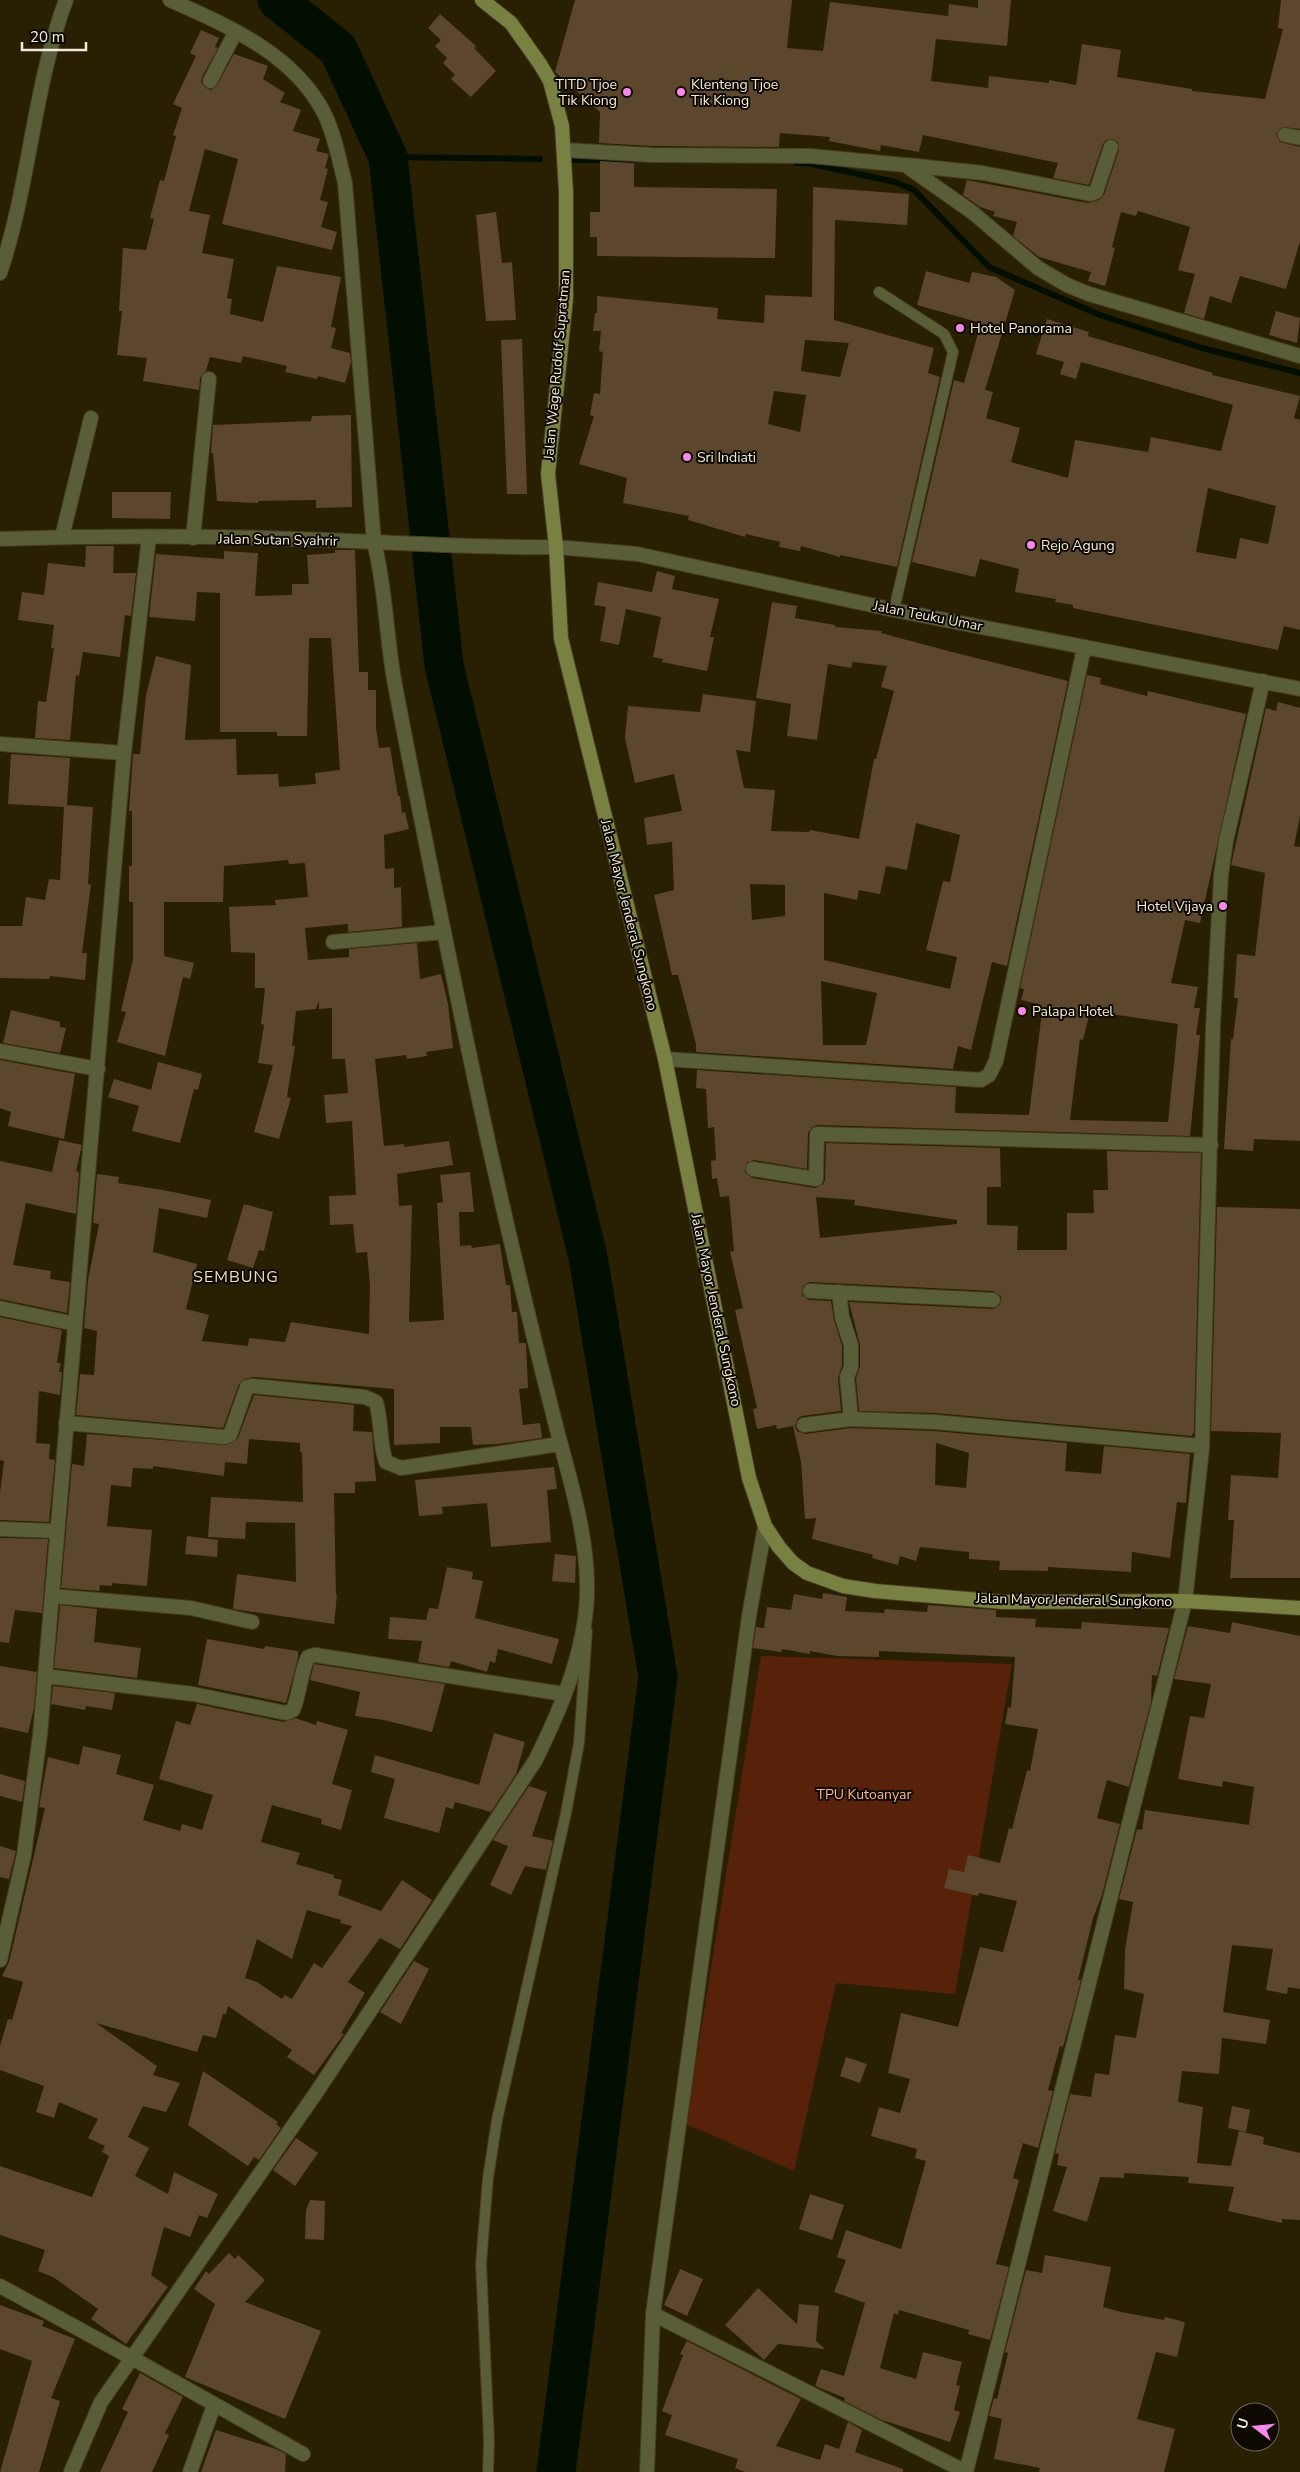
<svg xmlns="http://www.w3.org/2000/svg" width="1300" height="2472" font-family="'Nunito Sans',sans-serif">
  <rect width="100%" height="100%" fill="#291f02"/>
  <path fill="#572209" d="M761,1656l251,8 -57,330 -119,-11 -42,188 -108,-47z"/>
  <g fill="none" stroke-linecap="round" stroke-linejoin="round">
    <g stroke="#010e00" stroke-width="6">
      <path d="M388,157l152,2"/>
      <path d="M570,160h62"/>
      <path d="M797,163h10l88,19 19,8 75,77 111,48 102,33 98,25"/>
    </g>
    <path stroke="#010e00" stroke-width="39" d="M277,0l61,49 50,108 56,508 144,592 70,420 -102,795"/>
  </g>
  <g fill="#5c462e" fill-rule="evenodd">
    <path d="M575,0h217l-5,48 36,3 7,-49 118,14 1,-12 29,4v-8h33l-4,46 -71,-7 -5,42 57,7 1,-12 60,7v-3l27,5 6,-41 39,6 -4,27 75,12v2l73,8 18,-70 -5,-1 3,-28h19v129l-17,-2 -7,7 4,8 20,5v94l-14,48 -46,-13 -9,27 -21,-7 -6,23 -20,-6 11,-39 -17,-4 12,-43 -52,-16 -2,5 -15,-4 -9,35 3,1 -10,38 -17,-5 3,-9 -52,-15 -26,-21 4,-14 -24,-6 2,-4 -15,-5 -17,-12 4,-15 121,23 11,-3 5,-5 15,-45 -1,-8 -5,-3 -7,1 -3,4 -14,41 -36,-7 5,-15 -135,-28 -4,17 -38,-7 -1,6 -51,-10 1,-4 -50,-4 -1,14 -127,-1 -53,-3 1,-31 -45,-40z"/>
    <path d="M440,14l36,32 -2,2 22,23 -25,26 -20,-18 4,-4 -12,-12 4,-5 -12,-12 6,-6 -13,-12z"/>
    <path d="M201,30l18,8 -4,9 3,1 -16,29 -1,5 5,6 5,2 6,-5 17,-31 34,12 -5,13 22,14 -5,9 21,8 -8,21 27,8 -4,12 13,3 -4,14 3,1 -8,31 8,2 -7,25 16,5 -5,18 -110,-26 16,-65 -33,-10 -16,62 21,4 -8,38 32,6 -7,39 5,1 -2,15 33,8 14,-56 64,11 -10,50 5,1 -5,20 19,5 1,9 -6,21 -27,-7 -1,3 -32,-7 2,-6 -44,-10 -2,7 -31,-6 -4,14 -6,7 -1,12 -56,-9 4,-23 -30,-3 5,-44h-3l4,-63 23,2 8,-31 -4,-1 10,-38 4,1 12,-45 -3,-1 9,-27 -9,-4 23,-48 -6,-3z"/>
    <path d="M600,161l34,2v24l143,2 -2,69 -178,-2v-19h-7v-25h10z"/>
    <path d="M813,187l96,7 -2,31 -72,-5 -1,100 100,28 -6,25 12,4 -43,190 -57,-12v2l-39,-11 -1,5 -21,-4 1,-5 -34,-8 -1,3 -57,-17 1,-4 -66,-13 4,-25 -48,-14 15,-48 -4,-1 4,-22 6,1 3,-42 -4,-1 2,-20h-8l2,-18h2v-17l121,12 -1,11 47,4 1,-28 47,2zM805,340l44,3 -9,34 -39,-6zM774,391l32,4 -6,37 -32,-8z"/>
    <path d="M496,212l6,51 10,-1 4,58 -30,1 -10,-106z"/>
    <path d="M926,271l43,12 3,-11 24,5 19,13 -30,100 8,2 -7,26 34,10 -9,34 57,16 7,-38 73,12 3,-15 70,14 12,-46 -152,-43 -5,17 -16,-5 4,-12 -28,-8 11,-35 42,13 -1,4 125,37 -1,2 88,21 -6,22 6,2v210l-16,-4 -6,24 -205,-42v-3l-18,-3 1,-3 -41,-7 4,-23 -39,-10 -5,18 -63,-15 42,-182 10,3 17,-60 -64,-18zM1208,488l68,18 -8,38 -28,-6 -4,21 -40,-7z"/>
    <path d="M1276,311l24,7 -3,25 -28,-8z"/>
    <path d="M522,339l5,155h-20l-6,-154z"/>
    <path d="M351,415l1,92 -36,1v-8l-58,1v2l-41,-2 -4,-48h-2l2,-28 98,-4 1,-5z"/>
    <path d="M112,492h59l-1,27 -58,-1z"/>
    <path d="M86,546h28l-1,27h23l-5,43 -6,-1 -5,42 -37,-5 -4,24 -3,-1 -6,65 -35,-2 3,-37 8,1 8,-54h-3l3,-23 -36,-5 4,-28 22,3 4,-32 37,4z"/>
    <path d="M335,550h20l4,122h9v18h8v38l3,20 11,-1 8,49h2l2,17 3,-1 4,17 -25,6 1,34 9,-1v20l7,-1 1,40 -54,5v-8l-43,4 3,32 41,-3v-8l68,-6 3,36 21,-5 7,30 5,44 -27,4 1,4 -20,3 -1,-4 -31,4 9,87 20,-2v3l45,-6 4,24 -56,9 2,32 13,-1 -3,117 35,-2 -7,-117 6,-1 -3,-27 30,-3 4,40h-15l1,34 11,-1 1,3 28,-4 6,41h4l2,27h5l2,31h7l2,45 -9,1 4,36 17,-2 2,15 -44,6 -25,1 -2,-18h-31v16l-46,2v-56l-140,-12 -9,2 -6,5 -16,44 -147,-13 4,-41 14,1 3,-44 -13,-3 4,-48 11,-56 -6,-1 4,-49 22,3 -1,6 45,7 48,10 -4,18 -48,-10 -6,44 44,12 -11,45 23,6 -7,26 46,5 1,-8 36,4 6,-20 78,12 1,-49 -3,-33 -11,1 -3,-29 -23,1 -1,-29 27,-1 -4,-74 -26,2 -2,-28 24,-2 -3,-34h-13v-51l-13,1v-9l-3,9 -20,2 -4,35h3l-8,51 4,1 -12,41 -25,-7 19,-67 -15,-2 6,-38 -3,-1 4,-36h-10v-35l-24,-1 -2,-45 47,-2 -1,-5 33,-3 -3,-34 -16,1 -1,-4 -64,6 -1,36h-59v54l30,7 -4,16 -7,-2 -18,79 -48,-14 9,-30 -5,-1 12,-52v-57h-4v-36h3v-55h-3l4,-57h7l6,-59 10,-39 35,9 -6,75 51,-1 1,36 41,-1 1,13 37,-3 -1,-11 25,-3 -9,-132h-22l-2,98h-30v-4h-57v-139l-23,-1 -2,29 -46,-4 7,-63 68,5v-8l34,2 -3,43 37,-1v-11h17l-2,-29 28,-2z"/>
    <path d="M657,571l18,5 -3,13 47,10 -9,38h4l-7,34 -45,-9 1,-3 -10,-2 8,-40 -35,-8 -7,36 -19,-4 6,-34 -12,-2 4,-23 54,10z"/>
    <path d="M772,602l25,4 -2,12 40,7v2l47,4 -1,2 71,19 116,29 -61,285 -15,-4 -21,88 -13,-4 -5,23 -257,-17v-8l-18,-69h-6l-18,-80 20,-5 -2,-48 -25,3 -3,-27 38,-7 -8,-37 -39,9 -10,-45 3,-32 72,6 3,-18 53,7 -6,51 -14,-2 8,38 31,2 -4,41 38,1 1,-2 49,9 15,-80h2l18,-68 -13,-4 6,-21 -34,-4 -2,6 -23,-4 -11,76 -30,-4 4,-32 -35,-6zM916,823l44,12 -10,47 -7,-1 -17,69 31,7 -7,32 -126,-29v-67l33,7 2,-10 21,4 6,-28 21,4zM750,884l35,1v31l-33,4zM821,981l56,12 -11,52h-43z"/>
    <path d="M1087,675l14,3 -1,6 47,12 1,-5 98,23 -46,209 -15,-3 -14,63 27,4 -4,21h6l-4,27h4l-10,101 -373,-11 -5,2 -4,6 -1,36 -53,-9 -7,3 -2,9 7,6 63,10 8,-4 2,-4 1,-37 174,5 1,39h-14v38l31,1 -1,24h50v-37h27l-1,-23h15l-1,-39 94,2 -7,277 -2,6 -257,-23 -76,-2 -3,-33 4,-11v-22l-11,-43 144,7 7,-4 1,-9 -8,-5 -183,-9 -7,4 -1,9 7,5 22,1 3,19 8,26v19l-4,13 3,33 -39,5 -4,2 -3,8 2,5 8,3 46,-6 83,3 133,12 -2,28 36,3 3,-28 86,8 -4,49 -9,-1 -7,56 -38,-6 -1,20 -83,-5v4l-49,-1 1,-9 -31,-2v-7l-49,-5 -4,14 -16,-5 -2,9 -26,-7 1,-3 -61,-16 4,-21 -11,1 -4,-57 -8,-36 -16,3 -1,-4 -19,4 -4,-20 4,-1 -22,-98 8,-2 -13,-56 4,-1 -5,-55 -9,1 -3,-19 -5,1 -1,-18 5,-1 -2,-33 -6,1 -2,-39 -10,-1 1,-18 259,17 -1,26 74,2 13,-103 -6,-1 2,-7 -17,-4 3,-11 -4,-1zM1098,1012l80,12 -10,98 -98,-2 10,-81 3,1 6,-24 8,1zM816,1197l39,3 -1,5 103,15v4l-137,14zM936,1443l33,10 -3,35 -31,-3z"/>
    <path d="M1278,702l22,6v108l-6,30 6,1v294l-46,-2 -1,12 -29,-2 7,-110h2l5,-41h-4l3,-44 18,2 10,-83 -34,-8 35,-157 10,3z"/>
    <path d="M11,754l59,4 -3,47 26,2 -5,77 3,1 -9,68h5l-2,27 -35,-4 -1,3 -49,-1v-52h22l4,-29 19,3 4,-21 11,1 4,-73 -56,-3z"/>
    <path d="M11,1010l49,12v5l6,1 -6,25 -57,-10z"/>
    <path d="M0,1060l75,14 -11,65 -56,-13 3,-14 -11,-4z"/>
    <path d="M158,1062l44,12 -4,16 -4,-1 -14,54 -48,-12 7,-25 -31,-9 6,-18 37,11z"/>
    <path d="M59,1140l23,5 -6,26 3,1 -3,42 -50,-11 -13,62 38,6 -1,8 20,3 -3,31 -67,-14v-138l52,11z"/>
    <path d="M244,1204l29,8 -9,39 -5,-1 -6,18 -26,-8z"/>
    <path d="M1217,1207l83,2v369h-70l4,-58h-6l3,-45 47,3 3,-45 -70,-2z"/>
    <path d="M0,1317l62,13 -5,33h4l-2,9h3l-2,23 -21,-4 -3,52 14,1 -1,15 6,1 -6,62 -49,-2v-27l4,-32 -4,-1z"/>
    <path d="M254,1395l100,10 -1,26 19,1 4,49 -21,1v11h-21l2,102h1l-3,29 -101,-15 4,-35 59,8 -1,-59 -49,-1 -1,17 -37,-2 3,-40 92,5 -1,-50h-2v-9l-51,-4 -2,25 -22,-2 -1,14 -71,-10v3l-20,-1 -2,19 -20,-2 -4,41 45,4 -5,56 -35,-3v3l-12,-1 -1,6 -38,-3 11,-124 12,2 3,-32 139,11 12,-7z"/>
    <path d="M554,1467l3,22 -10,1 4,52 -60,5 -4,-44 -45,4 1,7 -24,2 -4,-36z"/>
    <path d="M187,1536l31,4 -1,17 -32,-3z"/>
    <path d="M0,1538l48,1 -6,74 -27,-3 -6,33 -9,-1z"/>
    <path d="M555,1554l21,2 -1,27 -23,-2z"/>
    <path d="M447,1567l26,5 -1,7 11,2 -8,37 84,21 -7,25 -54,-15 -3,14 -5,-2 -3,11 -36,-11 -2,6 -31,-5 4,-21 -34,-2 2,-22 36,3 3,-12 9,1z"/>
    <path d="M823,1593l24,4 -2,14 39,2 1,-4 42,3 1,-7 68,5v7l40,2 -1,8 46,2 1,-7 87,6 -12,48 -5,-1 -1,27 -22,85 -22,-7 -10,38 23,6 -18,71 -9,23 -15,62h3l-8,32 -10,35 -3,-1 -12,44 5,1 -15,57 -15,-5 -10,35 6,2 -23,84 13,3 -19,73 -22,-6 1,-4 -70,-20 -1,5 -4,-2 -14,55 36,11 7,-27 39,10 -6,23 4,1 -6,24 6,2 -10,30 -68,-22 -38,-19 1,-3 -30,-12 6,-17 23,7 21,-73 -31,-11 12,-32 -9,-3 9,-27 55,19 25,-88 -11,-3 2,-9 -46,-13 8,-29 21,6 10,-34 -22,-6 13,-60 57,14 22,-80 23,5 14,-51 -38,-8 -1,3 -34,-8 5,-19 15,3 4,-17 32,8 9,-35 3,1 15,-59 3,1 8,-42 -33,-5 3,-17 3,1 4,-51 -136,-6v6l-42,-1 -27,-5v3l-28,-5 -1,3 -28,-4 3,-21 8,1 3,-21 24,3 3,-16 28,5z"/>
    <path d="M60,1605l37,4 -3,33 47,6 -4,30 -83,-10z"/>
    <path d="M1232,1622l68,14v353l-12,-2 -1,7 -21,-4 7,-41 -41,-4 -9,67 47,8 -4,24 -44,-6 -3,36 -37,-3 -4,31 25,5 -6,56 34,3 8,-35 25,6 -1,7 37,9v67l-18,-1v4l-54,-12 6,-24 -46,-4 1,-6 -65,-4v5l-24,-1 -13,45 -34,-11 14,-44 -10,-2 2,-11 -4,-1 15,-59 21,3 4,-24 14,2 6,-40 21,3 8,-44 -20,-5 1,-39 8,-48 -14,-3 18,-70 5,1 3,-20 104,15 5,-38 -31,-6 -1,6 -44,-8 12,-63 14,2 7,-34 -37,-5 14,-53 42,7z"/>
    <path d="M207,1639l57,10 1,-3 33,5v7l-12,45 -88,-18z"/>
    <path d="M314,1664l131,20 -13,48 -48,-12 -29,-4 5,-24 -50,-12z"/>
    <path d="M0,1666l37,6 -3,36 -6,25 -28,-6z"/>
    <path d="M53,1686l62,7 -3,17 -26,-4 -1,4 -34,-6z"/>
    <path d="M197,1704l87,18 11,-4 21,7 1,-4 31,9 -16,54 20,6 -11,40 -20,-6 1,-5 -50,-14 -11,37 39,11 -4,11 38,11v3l8,2 -4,15 43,16 21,-31 30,20 -32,49 -20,-11 -32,44 17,11 -24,40 3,1 -30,41 -27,-18 5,-7 -64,-44 -2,8h-3l-7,24 -13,-3 -6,17 -101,-29 61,43 -4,9 27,8 -14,29 -23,-6 -15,31 21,11 -14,28 33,18 6,-22 44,22 -11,24 -8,-3 -9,22 -26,-10 -13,48 17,12 -42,57 -35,-25 7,-10 -45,-32 -15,-6 7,-21 -45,-15v-69l92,31 17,-41 -7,-4 3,-6 -17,-8 10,-19 -39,-17 -5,16 -18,-6 8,-26 -44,-16v-24l8,-27 4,1 11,-38 -21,-6 7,-14 36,-154 -6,-1 9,-50 31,8 4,-19 38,9 -5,19 38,11 -11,35 37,11 2,-7 20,6 11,-35 -54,-16 17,-58 14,4zM307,1910l34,10 -1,3 12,3 -30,42 -8,-5 -22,36 -7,-4 -3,4 -25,-17 -12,-4 12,-39 35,20z"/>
    <path d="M494,1733l31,9 -9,32 -25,38 -36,-10 -2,7 -7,-2 -7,26 -55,-15 11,-39 -24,-7 4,-17 104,30z"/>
    <path d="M0,1774l25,7 -3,21 -22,-6z"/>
    <path d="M529,1786l18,6 -15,44 21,5 -7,29 -21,-4 -14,29 -21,-10 18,-39 -15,-6z"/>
    <path d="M0,1846l16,5 -7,28 -9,-2z"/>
    <path d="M414,1961l15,8 -28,55 -21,-12z"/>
    <path d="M846,2057l21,7 -7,19 -20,-7z"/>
    <path d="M203,2071l75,51 -2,2 5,4 -22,32 -5,-3 -6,9 -60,-41z"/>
    <path d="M1232,2106l18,4 -4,22 -18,-4z"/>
    <path d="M296,2138l22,15 -23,33 -22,-16z"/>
    <path d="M810,2194l34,11 -12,35 -33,-11z"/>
    <path d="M310,2200l15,1 -1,39 -19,-1 1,-29z"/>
    <path d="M229,2253l6,6 3,-4 27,25 -20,22 76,29 -36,88 -100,-42 30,-73 -21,-15 12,-18 3,3z"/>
    <path d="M1045,2255l66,12 -8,40 18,5 43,8 1,-3 20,5 -8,35 -21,-5 -19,67 38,10 -11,43h-125l1,-4 -46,-9 8,-40 -13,-3 5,-18 3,1 11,-46 -3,-1 21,-82 16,3z"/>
    <path d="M680,2269l23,10 -16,37 -23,-11z"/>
    <path d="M758,2288l39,36 2,-20 20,2 -3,35 9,8 -47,-5 -14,16 -39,-35z"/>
    <path d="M0,2305l44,16 -2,5 33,13 -24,59 9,3 -21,71h-39l32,-111 -32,-12z"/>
    <path d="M687,2341l114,58 -25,47 44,14 5,-16 14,5 9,-27 14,8 -7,22 48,17v3h-158l-10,-4 3,-9 -73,-24 7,-20 -10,-4 21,-56 -3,-1z"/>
    <path d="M140,2373l43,24 -18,36 4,2 -17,37h-52l28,-60 -6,-3z"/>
    <path d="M216,2430l60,19 10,5 -1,18h-84z"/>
  </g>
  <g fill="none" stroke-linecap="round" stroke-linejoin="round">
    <defs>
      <g id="service">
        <path d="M879,292l65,42 9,18 -59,258"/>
        <path d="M488,2472l1,-31 -8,-177 7,-86 9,-58 69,-307 13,-70 8,-112"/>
      </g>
      <g id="minor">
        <path d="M210,81l25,-48"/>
        <path d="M1285,135l15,3"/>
        <path d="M564,150l88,5 159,1 94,9 67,47 66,56 29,17 22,9 211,62"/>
        <path d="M907,165l76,8 107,21 6,-2 15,-45"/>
        <path d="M0,273c30,-89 33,-185 66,-273"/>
        <path d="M62,537l29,-119"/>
        <path d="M193,538l16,-159"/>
        <path d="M0,539c124,-4 250,-3 374,3 61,3 121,6 182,5"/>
        <path d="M0,744l124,9"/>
        <path d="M333,942l111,-10"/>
        <path d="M0,1051l98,18"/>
        <path d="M665,1059l316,21 8,-5 7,-14 88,-413"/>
        <path d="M753,1169l63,10 1,-45 394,11"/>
        <path d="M810,1291l183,9"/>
        <path d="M839,1292l3,25 9,28v22l-4,10 4,42"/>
        <path d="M0,1308l75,16"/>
        <path d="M66,1423l158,14 6,-2 17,-48 6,-1 112,11 11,5c6,20 3,41 10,60l15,6 159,-24"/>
        <path d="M804,1425l47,-6 84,3 266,24"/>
        <path d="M0,1529l57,2"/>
        <path d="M52,1596l139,12 61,14"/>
        <path d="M45,1676l148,18 93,19 7,-3c7,-17 7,-36 15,-53l7,-2 249,39"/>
        <path d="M0,1960l24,-105 16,-120 84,-982 25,-216"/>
        <path d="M0,2286l132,72 186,-268 217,-329c27,-54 54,-118 52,-179 -1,-58 -22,-117 -35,-172 -23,-90 -44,-179 -64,-269 -33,-152 -64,-304 -93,-456 -9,-48 -9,-96 -21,-143l-29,-359c-6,-23 -10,-48 -21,-70 -30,-59 -96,-87 -154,-113"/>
        <path d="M653,2314l313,158"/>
        <path d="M71,2472l30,-70 31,-44 171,96"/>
        <path d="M190,2472l24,-67"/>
        <path d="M647,2472l6,-158 96,-698 16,-90"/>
        <path d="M966,2472l219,-871 17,-152 11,-423 8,-151 5,-34 37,-160"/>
      </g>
      <path id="tertiary" d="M556,547l81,7 257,56 406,79"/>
      <path id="secondary" d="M482,0l29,23 29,41 10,17 12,45 4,66v106l-18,176 8,73 5,91 104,421 84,419 16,48 14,21 14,16 14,10 36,13 32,5 128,11 182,-1 115,7"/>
    </defs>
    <use href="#service" stroke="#453c20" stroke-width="12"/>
    <use href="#minor" stroke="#453c20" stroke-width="16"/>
    <use href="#tertiary" stroke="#453c20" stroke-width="16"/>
    <use href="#secondary" stroke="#453c20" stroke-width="16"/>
    <use href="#service" stroke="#595d38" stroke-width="10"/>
    <use href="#minor" stroke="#595d38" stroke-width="14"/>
    <use href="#tertiary" stroke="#595d38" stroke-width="14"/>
    <use href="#secondary" stroke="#788042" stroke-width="14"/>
  </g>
  <g fill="#f688ed" stroke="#0e0a02" stroke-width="2">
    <circle cx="627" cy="92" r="5"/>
    <circle cx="681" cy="92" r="5"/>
    <circle cx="960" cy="328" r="5"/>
    <circle cx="687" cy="457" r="5"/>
    <circle cx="1031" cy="545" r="5"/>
    <circle cx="1223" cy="906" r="5"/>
    <circle cx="1022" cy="1011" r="5"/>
  </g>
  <g text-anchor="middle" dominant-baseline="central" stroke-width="4" stroke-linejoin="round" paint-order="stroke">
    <g font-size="14" fill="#f1ebda" stroke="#0e0a02" text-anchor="start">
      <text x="617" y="84" text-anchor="end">TITD Tjoe<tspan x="617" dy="16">Tik Kiong</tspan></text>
      <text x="691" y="84">Klenteng Tjoe<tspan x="691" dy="16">Tik Kiong</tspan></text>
      <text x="970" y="328">Hotel Panorama</text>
      <text x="697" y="457">Sri Indiati</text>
      <text x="1041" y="545">Rejo Agung</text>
      <text x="1213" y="906" text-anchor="end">Hotel Vijaya</text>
      <text x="1032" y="1011">Palapa Hotel</text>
    </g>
    <g font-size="14" fill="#f1ebda" stroke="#0e0a02">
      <text transform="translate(557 365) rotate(-85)">Jalan Wage Rudolf Supratman</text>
      <text transform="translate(278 540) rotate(1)">Jalan Sutan Syahrir</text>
      <text transform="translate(928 616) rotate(11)">Jalan Teuku Umar</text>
      <text transform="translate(629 915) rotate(76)">Jalan Mayor Jenderal Sungkono</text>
      <text transform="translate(716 1310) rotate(78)">Jalan Mayor Jenderal Sungkono</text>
      <text transform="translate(1074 1600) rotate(1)">Jalan Mayor Jenderal Sungkono</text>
    </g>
    <g font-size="14" fill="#fbb396" stroke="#0e0a02">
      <text x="864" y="1794">TPU Kutoanyar</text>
    </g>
    <g font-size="16" letter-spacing="1" fill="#ece0bd" stroke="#0e0a02">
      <text x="236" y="1277">SEMBUNG</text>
    </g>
  </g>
  <g transform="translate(1255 2427) rotate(286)"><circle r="24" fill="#0e0a02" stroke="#696458"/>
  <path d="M0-4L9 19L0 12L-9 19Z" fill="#f688ed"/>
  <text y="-8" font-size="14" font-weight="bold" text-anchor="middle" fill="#f1ebda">U</text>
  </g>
  <path d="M22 42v8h64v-8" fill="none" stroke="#f1ebda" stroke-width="2.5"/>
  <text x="30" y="42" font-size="15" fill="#f1ebda" stroke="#0e0a02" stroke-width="4" paint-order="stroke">20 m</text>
</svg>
